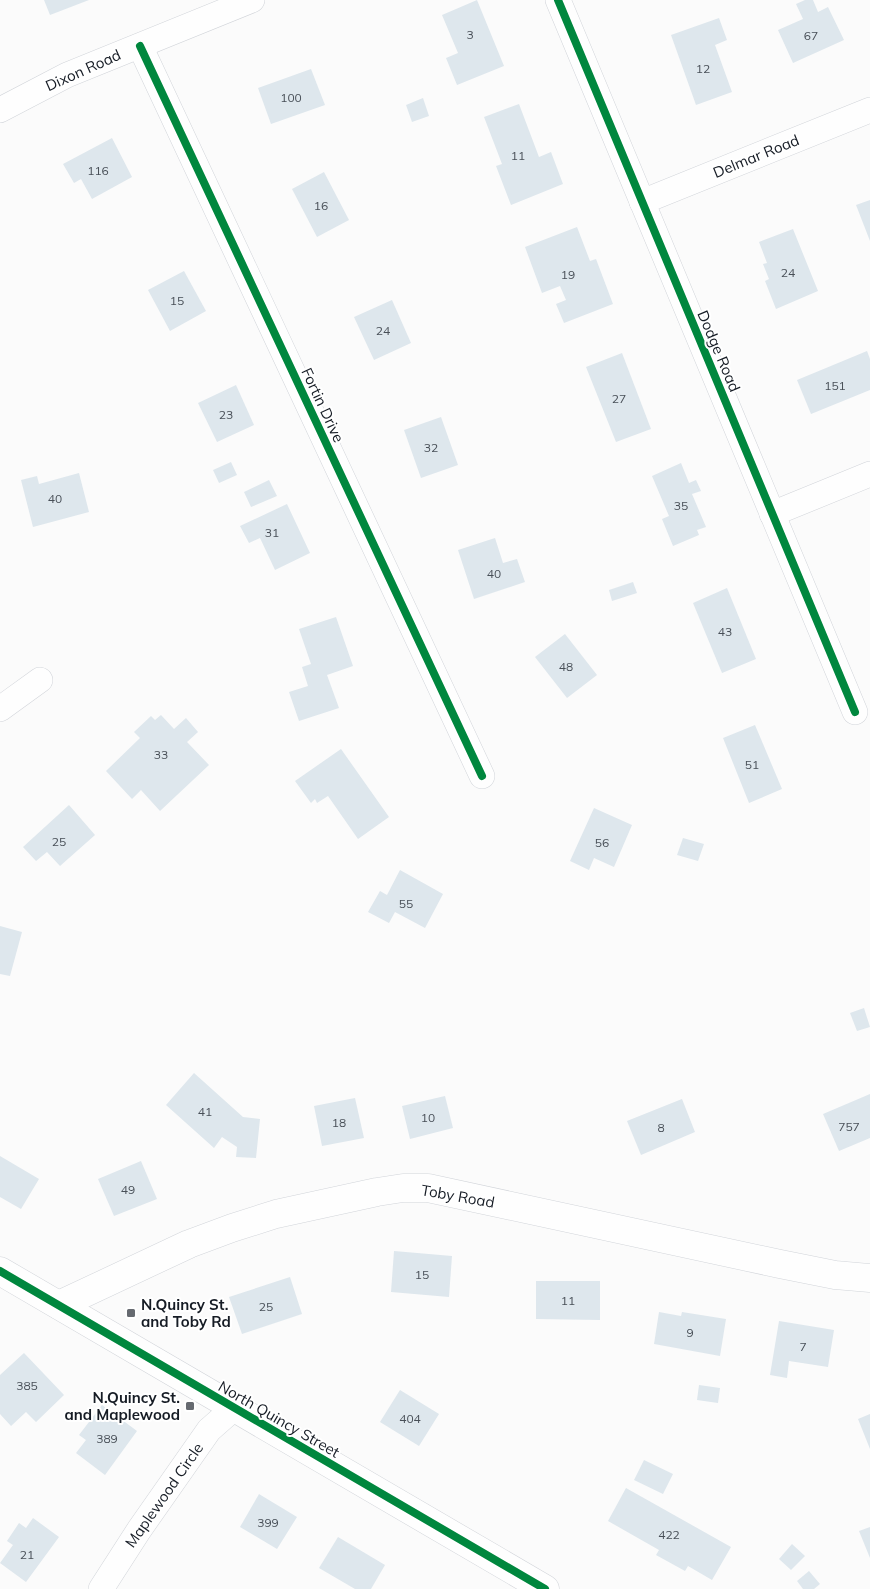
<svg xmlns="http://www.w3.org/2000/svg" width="870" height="1589" font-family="Mulish,sans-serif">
  <rect width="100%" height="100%" fill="#fbfbfb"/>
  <g fill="#dee7ed">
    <path d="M44,0h45l-39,15z"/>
    <path d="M477,0l27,66 -47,19 -11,-27 12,-5 -16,-38z"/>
    <path d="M805,0h8l5,12 10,-5 16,33 -51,23 -15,-33 25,-11 -7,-15z"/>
    <path d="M719,18l8,22 -12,5 17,47 -36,13 -25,-70z"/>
    <path d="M311,69l14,36 -54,19 -13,-36z"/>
    <path d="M423,98l6,18 -17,6 -6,-17z"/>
    <path d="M519,104l20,53 12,-5 12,32 -52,21 -15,-39 6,-2 -18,-47z"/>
    <path d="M112,138l20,39 -40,22 -11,-20 -7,4 -11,-19z"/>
    <path d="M324,172l25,48 -32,17 -25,-48z"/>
    <path d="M870,200v41l-14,-36z"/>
    <path d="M577,227l13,34 6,-2 17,45 -49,19 -8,-19 10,-4 -6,-14 -18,7 -17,-46z"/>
    <path d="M793,229l25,62 -42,18 -11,-28 4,-2 -6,-15 4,-1 -8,-21z"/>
    <path d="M184,271l22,40 -36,20 -22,-41z"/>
    <path d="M392,300l19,43 -37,17 -20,-43z"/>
    <path d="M867,351l3,8v31l-59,24 -14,-34z"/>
    <path d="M622,353l29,76 -35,13 -30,-75z"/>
    <path d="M236,385l18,40 -37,17 -19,-39z"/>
    <path d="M441,417l17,48 -37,13 -17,-48z"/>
    <path d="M231,462l6,13 -18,8 -6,-13z"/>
    <path d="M681,463l8,20 7,-3 5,11 -9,3 14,33 -9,3 2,5 -26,11 -11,-27 7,-3 -17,-40z"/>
    <path d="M79,473l10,39 -56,15 -12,-47 16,-4 2,8z"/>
    <path d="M269,480l8,16 -26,11 -7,-15z"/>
    <path d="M287,504l23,49 -35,17 -15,-32 -11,5 -9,-17z"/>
    <path d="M495,538l8,25 14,-4 8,23 -51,17 -16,-49z"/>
    <path d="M633,582l4,11 -25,8 -3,-11z"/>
    <path d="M727,588l29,71 -34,14 -29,-70z"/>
    <path d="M336,617l17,49 -26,9 12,33 -40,13 -10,-29 19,-6 -6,-19 9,-3 -12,-35z"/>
    <path d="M565,634l32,41 -30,23 -32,-41z"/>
    <path d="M161,715l13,14 12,-11 12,14 -11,10 22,23 -49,46 -19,-21 -9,9 -26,-28 34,-33 -6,-6 17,-16 4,4z"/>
    <path d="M755,725l27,64 -33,14 -26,-65z"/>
    <path d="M341,749l48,68 -31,22 -30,-43 -11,7 -2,-4 -4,4 -16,-22z"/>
    <path d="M69,805l26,30 -35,31 -13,-14 -11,9 -13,-14z"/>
    <path d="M594,808l38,17 -18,42 -20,-9 -5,12 -19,-9z"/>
    <path d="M683,838l21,6 -6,17 -21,-6z"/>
    <path d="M400,870l43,24 -18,34 -30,-16 -6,11 -21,-11 12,-21 7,4z"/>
    <path d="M0,926l22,6 -12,44 -10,-2z"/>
    <path d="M864,1008l6,19 -13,4 -7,-18z"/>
    <path d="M194,1073l49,44 17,2 -4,39 -20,-1 1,-10 -15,-10 -8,11 -48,-43z"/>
    <path d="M870,1094v44l-31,13 -16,-37z"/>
    <path d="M445,1096l8,32 -43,11 -8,-33z"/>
    <path d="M355,1098l9,40 -42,8 -8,-40z"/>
    <path d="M682,1099l13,33 -54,23 -14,-34z"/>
    <path d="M0,1156l39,23 -18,30 -21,-12z"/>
    <path d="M141,1161l16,38 -43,17 -16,-37z"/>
    <path d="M394,1251l58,5 -3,41 -58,-5z"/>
    <path d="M290,1277l12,37 -60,20 -13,-37z"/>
    <path d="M536,1281h64v39l-64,-1z"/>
    <path d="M659,1312l22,4 1,-4 44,7 -6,37 -66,-12z"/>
    <path d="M779,1321l55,9 -6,37 -39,-6 -2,17 -17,-3z"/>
    <path d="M24,1353l40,42 -28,27 -10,-10 -15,14 -11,-12v-39z"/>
    <path d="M699,1385l21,3 -2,15 -21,-3z"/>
    <path d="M400,1390l39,24 -20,32 -39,-24z"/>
    <path d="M102,1405l35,26 -32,44 -29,-22 10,-13 -7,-5z"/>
    <path d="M870,1414v35l-12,-30z"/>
    <path d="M644,1460l29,14 -10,20 -29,-14z"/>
    <path d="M626,1488l105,59 -19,33 -24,-14 -3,5 -29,-16 3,-5 -51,-29z"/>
    <path d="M259,1494l38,23 -20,32 -37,-22z"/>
    <path d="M33,1518l26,19 -33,45 -26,-19 13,-18 -6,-4 12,-18 7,5z"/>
    <path d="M870,1527v31l-11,-27z"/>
    <path d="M338,1537l47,28 -14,24h-16l-36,-21z"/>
    <path d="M792,1544l13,12 -14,14 -12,-11z"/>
    <path d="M809,1571l11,13 -6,5h-11l-6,-8z"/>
  </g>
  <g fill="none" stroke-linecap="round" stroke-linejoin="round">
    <defs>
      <g id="street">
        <path d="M558,0l297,712"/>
        <path d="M140,46l342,730"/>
        <path d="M0,110l67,-35 185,-75"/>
        <path d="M642,202l228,-92"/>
        <path d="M772,514l98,-40"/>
        <path d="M0,709l40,-29"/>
        <path d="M101,1589l38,-59 70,-100 25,-22"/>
      </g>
      <g id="secondary">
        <path d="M0,1271l545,318"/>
        <path d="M59,1305l130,-61 43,-16 44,-14 101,-22 26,-4h25l352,76 55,11 35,3"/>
      </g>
    </defs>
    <use href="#street" stroke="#d2d5da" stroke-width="26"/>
    <use href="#secondary" stroke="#d2d5da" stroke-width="29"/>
    <use href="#street" stroke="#fefefe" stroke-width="25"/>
    <use href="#secondary" stroke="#fefefe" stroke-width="28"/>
    <defs>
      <g id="cycleway">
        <path d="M558,0l297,712"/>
        <path d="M140,46l342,730"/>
        <path d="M0,1271l545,318"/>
      </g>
    </defs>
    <use href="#cycleway" stroke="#fff" stroke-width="11"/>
    <use href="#cycleway" stroke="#00873e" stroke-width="8"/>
  </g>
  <g fill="#666a70" stroke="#fff" stroke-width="2">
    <rect x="126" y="1308" width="10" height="10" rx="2.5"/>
    <rect x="185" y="1401" width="10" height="10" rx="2.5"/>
  </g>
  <g text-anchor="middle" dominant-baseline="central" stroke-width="4" stroke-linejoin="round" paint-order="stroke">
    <g font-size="12" fill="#484f57">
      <text x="470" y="34">3</text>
      <text x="811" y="35">67</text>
      <text x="703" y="68">12</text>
      <text x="291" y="97">100</text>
      <text x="518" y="155">11</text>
      <text x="98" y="170">116</text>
      <text x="321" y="205">16</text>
      <text x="788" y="272">24</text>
      <text x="568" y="274">19</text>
      <text x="177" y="300">15</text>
      <text x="383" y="330">24</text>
      <text x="835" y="385">151</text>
      <text x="619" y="398">27</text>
      <text x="226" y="414">23</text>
      <text x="431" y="447">32</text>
      <text x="55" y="498">40</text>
      <text x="681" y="505">35</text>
      <text x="272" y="532">31</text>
      <text x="494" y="573">40</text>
      <text x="725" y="631">43</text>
      <text x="566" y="666">48</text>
      <text x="161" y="754">33</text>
      <text x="752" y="764">51</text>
      <text x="59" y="841">25</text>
      <text x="602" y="842">56</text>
      <text x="406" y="903">55</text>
      <text x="205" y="1111">41</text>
      <text x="428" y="1117">10</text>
      <text x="339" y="1122">18</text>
      <text x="849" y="1126">757</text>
      <text x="661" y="1127">8</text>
      <text x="128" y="1189">49</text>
      <text x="422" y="1274">15</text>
      <text x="568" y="1300">11</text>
      <text x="266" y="1306">25</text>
      <text x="690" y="1332">9</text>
      <text x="803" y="1346">7</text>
      <text x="27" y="1385">385</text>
      <text x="410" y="1418">404</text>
      <text x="107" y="1438">389</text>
      <text x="268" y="1522">399</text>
      <text x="669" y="1534">422</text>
      <text x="27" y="1554">21</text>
    </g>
    <g font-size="15" fill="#161c25" stroke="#fff">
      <text transform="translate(83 70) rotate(-24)">Dixon Road</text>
      <text transform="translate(756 156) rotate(-22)">Delmar Road</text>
      <text transform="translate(719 351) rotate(67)">Dodge Road</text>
      <text transform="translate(323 405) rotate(65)">Fortin Drive</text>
      <text transform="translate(458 1196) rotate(10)">Toby Road</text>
      <text transform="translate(279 1419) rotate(30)">North Quincy Street</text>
      <text transform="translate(164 1495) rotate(-55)">Maplewood Circle</text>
    </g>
    <g font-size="15" font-weight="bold" fill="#161c25" stroke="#fff" text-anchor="start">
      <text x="141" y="1304">N.Quincy St.<tspan x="141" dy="17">and Toby Rd</tspan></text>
      <text x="180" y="1397" text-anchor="end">N.Quincy St.<tspan x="180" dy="17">and Maplewood</tspan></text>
    </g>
  </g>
</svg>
